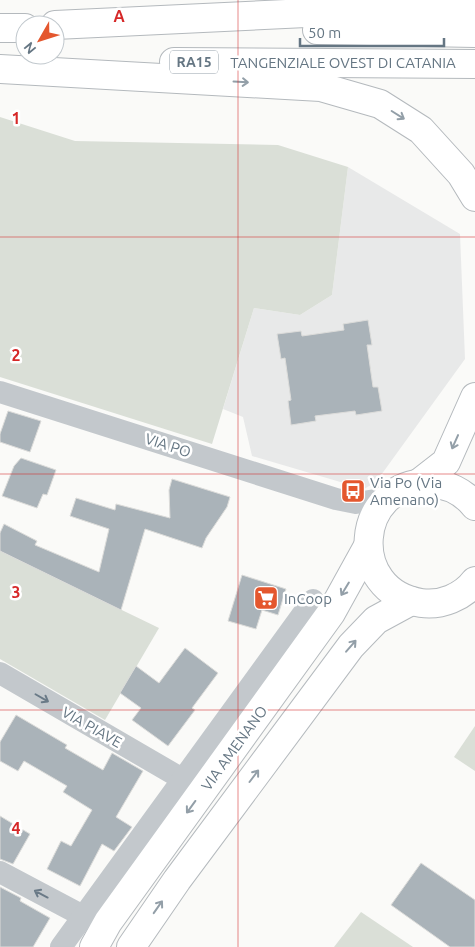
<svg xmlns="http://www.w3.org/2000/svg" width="475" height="947" font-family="Ubuntu,sans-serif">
  <rect width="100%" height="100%" fill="#fafaf8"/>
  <path fill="#e8e9e9" d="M348,167l112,67 5,125 -89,123 -12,7 -112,-33 -9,-39 -20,-8 31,-101 46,7 32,-20z"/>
  <g fill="#dadfd7">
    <path d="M0,117l75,24 203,4 70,22 -16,128 -32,20 -46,-7 -42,136 -212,-67z"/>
    <path d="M0,551l159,77 -54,92 -105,-61z"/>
    <path d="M475,726v45l-21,-14z"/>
    <path d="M361,912l52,35h-79z"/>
  </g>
  <g fill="#aab3b9" stroke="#dcdcda">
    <path d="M368,320l4,25h-5l6,42h5l4,24 -26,4 -1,-4 -40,5 1,5 -25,4 -3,-24 3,-1 -6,-42 -4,1 -4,-25 24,-3 1,5 42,-6 -1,-6z"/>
    <path d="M8,411l33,10 -11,31 -30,-10v-8z"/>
    <path d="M21,458l35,12 -9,25 -4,-1 -6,14 -35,-12 12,-30z"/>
    <path d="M172,479l58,18 -3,10 -21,31 -4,10 -57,-19 -24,81 -121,-59v-18l4,-9 33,17 -2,4 64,27 10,-43 -39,-13 6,-18 39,12 1,-6 54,14 -1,-28z"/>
    <path d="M242,575l44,14 -8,26 -16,-5 -6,19 -28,-8z"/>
    <path d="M185,648l33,25 -26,35 3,2 -27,36 -36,-26 9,-12 -21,-15 16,-27 23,17z"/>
    <path d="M16,715l51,30 -2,3 38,22 9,-17 31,18 -27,46 16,10 -18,24 -12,-7 -22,42 -33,-17 14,-28 10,5 21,-36 -29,-18 4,-6 -43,-25 -6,10 -18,-10v-19z"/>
    <path d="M0,816l30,18 -17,30 -13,-5z"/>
    <path d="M421,863l54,37v47h-25l-59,-42z"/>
    <path d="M0,887l21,11 -1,3 30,17 -17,29h-33z"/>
  </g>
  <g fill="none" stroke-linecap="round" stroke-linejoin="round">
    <defs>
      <g id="major">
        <path d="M475,506c-11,-14 -28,-22 -46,-23 -75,0 -83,108 -8,120 20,3 42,-6 54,-22"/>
        <path d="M94,947l14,-25 223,-309 37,-67"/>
        <path d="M131,947l46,-67 174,-234 25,-26 35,-19"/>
      </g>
      <g id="highway">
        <path d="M55,25l420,-20"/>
        <path d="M0,28h25"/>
        <path d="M317,30l158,3"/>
        <path d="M174,62l301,2"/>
        <path d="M0,69l321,18 59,17 41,26 40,44 14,23"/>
        <path d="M419,483l27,-21 29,-65"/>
      </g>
    </defs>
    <use href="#major" stroke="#b5babe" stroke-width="30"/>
    <use href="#highway" stroke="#b4b9bd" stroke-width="30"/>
    <g stroke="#c3c8cc" stroke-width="22">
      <path d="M0,392l336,107 20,4 32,-5"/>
      <path d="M0,673l184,107"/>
      <path d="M0,872l83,44"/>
      <path d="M61,947l252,-347"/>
    </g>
    <use href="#major" stroke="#fff" stroke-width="28"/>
    <use href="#highway" stroke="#fff" stroke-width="28"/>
  </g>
  <defs><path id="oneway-shaft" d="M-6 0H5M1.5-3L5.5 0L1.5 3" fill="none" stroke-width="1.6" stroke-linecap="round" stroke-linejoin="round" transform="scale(1.25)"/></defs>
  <g stroke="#939fa8">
    <use href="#oneway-shaft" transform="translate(241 82) rotate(3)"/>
    <use href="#oneway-shaft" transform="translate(398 115) rotate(32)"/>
    <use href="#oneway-shaft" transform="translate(455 442) rotate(114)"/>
    <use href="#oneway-shaft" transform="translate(345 589) rotate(121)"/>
    <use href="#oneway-shaft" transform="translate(351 646) rotate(-49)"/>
    <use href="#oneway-shaft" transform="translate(254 776) rotate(-53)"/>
    <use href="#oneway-shaft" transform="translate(191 807) rotate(126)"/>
    <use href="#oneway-shaft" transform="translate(158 907) rotate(-55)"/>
  </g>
  <g stroke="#6a7a87">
    <use href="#oneway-shaft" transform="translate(42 698) rotate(30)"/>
    <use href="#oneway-shaft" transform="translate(41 894) rotate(-152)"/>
  </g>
  <path fill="none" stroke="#d62828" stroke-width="1" stroke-opacity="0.55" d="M238,0v947M0,237h475M0,474h475M0,710h475"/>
  <defs>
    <symbol id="bus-square" viewBox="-11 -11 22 22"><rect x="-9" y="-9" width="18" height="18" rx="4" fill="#e4572e" stroke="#fff"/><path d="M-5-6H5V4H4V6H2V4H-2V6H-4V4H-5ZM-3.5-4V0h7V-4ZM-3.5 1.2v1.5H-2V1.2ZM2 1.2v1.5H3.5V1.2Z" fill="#fff"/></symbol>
    <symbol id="supermarket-square" viewBox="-11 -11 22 22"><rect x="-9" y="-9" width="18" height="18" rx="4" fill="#e4572e" stroke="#fff"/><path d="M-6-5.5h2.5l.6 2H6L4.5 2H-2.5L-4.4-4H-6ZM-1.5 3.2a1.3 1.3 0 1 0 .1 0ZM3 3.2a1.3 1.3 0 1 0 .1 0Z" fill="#fff"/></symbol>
  </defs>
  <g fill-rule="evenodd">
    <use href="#bus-square" x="339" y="477" width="28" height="28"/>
    <use href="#supermarket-square" x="252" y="584" width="28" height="28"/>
  </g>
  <g text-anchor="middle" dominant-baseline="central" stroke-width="5" stroke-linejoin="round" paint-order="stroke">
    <rect fill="#fff" stroke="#939fa8" stroke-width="1" x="170" y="50.5" width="48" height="23" rx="4"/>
    <g font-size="14" font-weight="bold" fill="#657683">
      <text x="194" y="62">RA15</text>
    </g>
    <g font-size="15" fill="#657683" stroke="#fff">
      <text x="343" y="62">TANGENZIALE OVEST DI CATANIA</text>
      <text transform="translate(168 445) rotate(18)">VIA PO</text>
      <text transform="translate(92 727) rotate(30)">VIA PIAVE</text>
      <text transform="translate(234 748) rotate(-54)">VIA AMENANO</text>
    </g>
    <g font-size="15" fill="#657683" stroke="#fff" text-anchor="start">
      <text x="370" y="482">Via Po (Via<tspan x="370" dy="17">Amenano)</tspan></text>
      <text x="284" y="598">InCoop</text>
    </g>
  </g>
  <g font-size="16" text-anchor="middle" font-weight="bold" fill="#d62828" stroke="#fff" stroke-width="5" stroke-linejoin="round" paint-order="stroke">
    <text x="119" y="22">A</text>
    <text x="16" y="124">1</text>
    <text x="16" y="361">2</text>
    <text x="16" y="598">3</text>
    <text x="16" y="834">4</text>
  </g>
  <g transform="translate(40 40) rotate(231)"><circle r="24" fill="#ffffff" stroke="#c1c8cd"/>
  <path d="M0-4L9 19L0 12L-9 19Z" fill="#e4572e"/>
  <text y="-8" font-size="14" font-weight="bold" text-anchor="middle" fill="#657683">N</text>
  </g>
  <path d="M300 38v8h144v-8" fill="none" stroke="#657683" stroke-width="2.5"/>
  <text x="308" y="38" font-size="15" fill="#657683" stroke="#ffffff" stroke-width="4" paint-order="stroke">50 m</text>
</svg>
